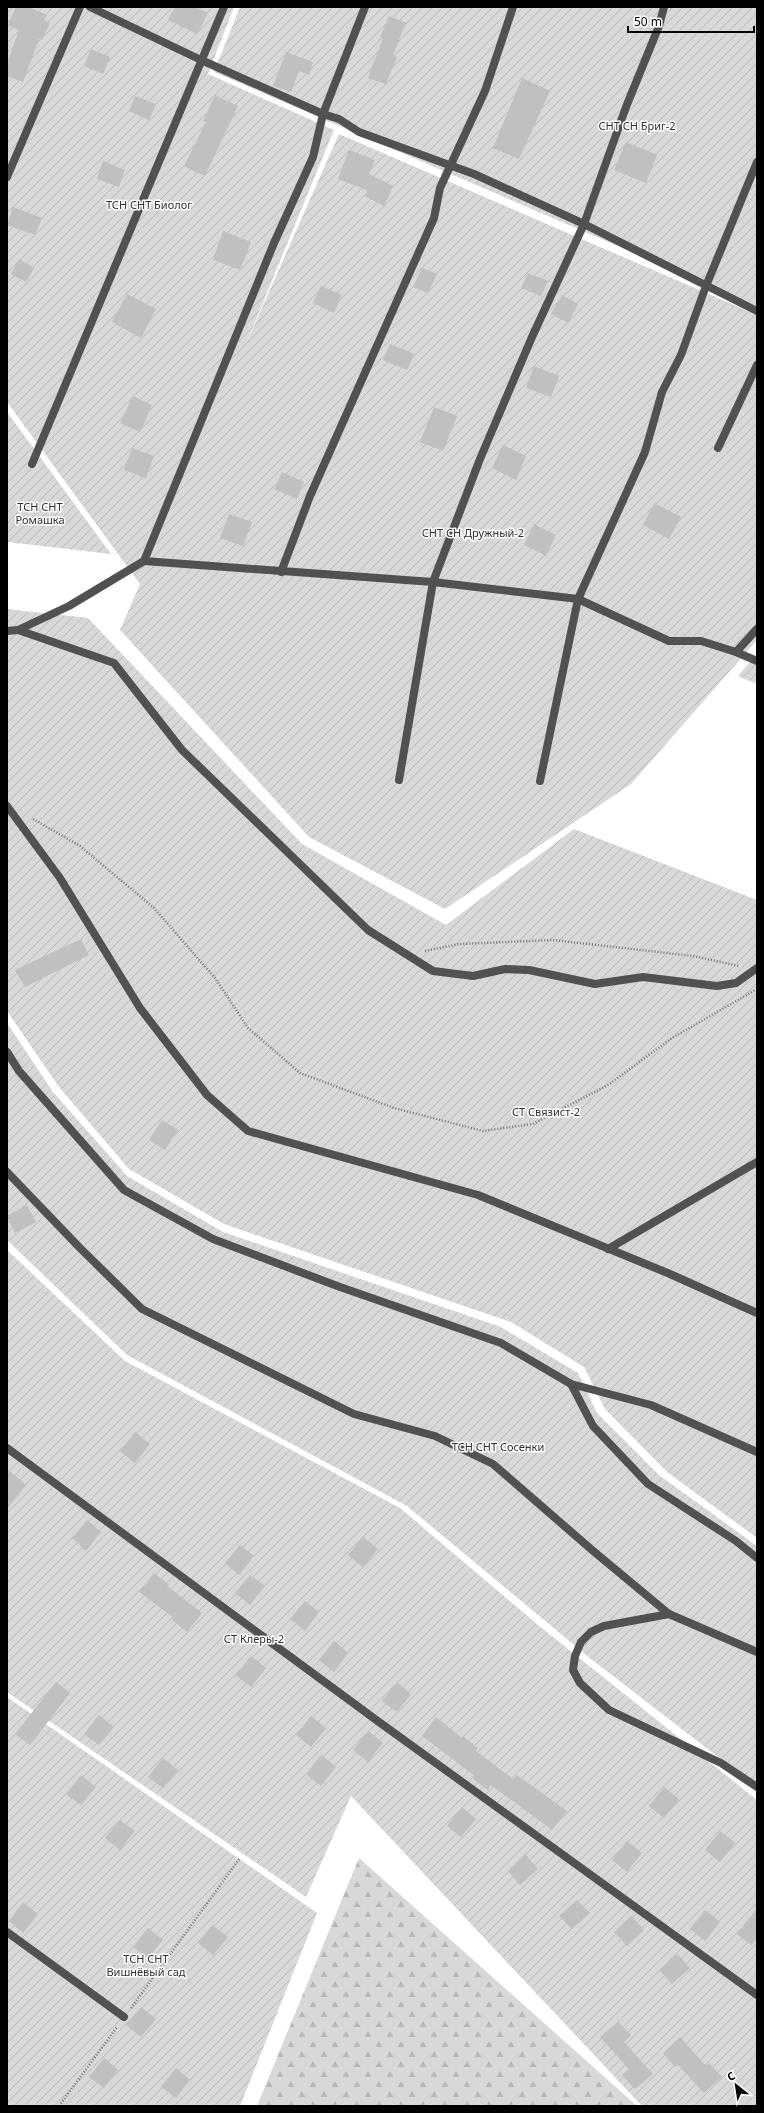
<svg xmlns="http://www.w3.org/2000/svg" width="764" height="2113" font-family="'Noto Sans',sans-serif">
  <defs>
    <pattern id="forest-firs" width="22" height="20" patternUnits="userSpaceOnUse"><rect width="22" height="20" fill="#d8d8d8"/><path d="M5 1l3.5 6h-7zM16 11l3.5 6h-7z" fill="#b8b8b8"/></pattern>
    <pattern id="garden-furrows" width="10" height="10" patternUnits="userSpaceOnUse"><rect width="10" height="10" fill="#d8d8d8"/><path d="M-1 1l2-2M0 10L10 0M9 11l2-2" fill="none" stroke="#b8b8b8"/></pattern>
  </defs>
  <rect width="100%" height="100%" fill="#fff"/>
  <path fill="url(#forest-firs)" d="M359,1858l278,248h-380z"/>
  <g fill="url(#garden-furrows)">
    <path d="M7,7h227l-26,67 126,56 -89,216 94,-212 418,181v325l-126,144 -186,125 -136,-72 -189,-207 20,-46 -133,-182z"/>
    <path d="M240,7h517v299l-543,-234z"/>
    <path d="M7,412l104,142 -104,-12z"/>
    <path d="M7,609l81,9 214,226 144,81 128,-96 183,71v638l-90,-66 -62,-63 -21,-42 -73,-45 -287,-98 -95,-55 -70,-82 -52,-76z"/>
    <path d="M757,654v30l-19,-8z"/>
    <path d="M7,1023l46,69 74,84 96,56 278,95 77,46 19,40 62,62 98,71v241l-166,-128 -184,-153 -280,-151 -120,-115z"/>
    <path d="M7,1250l118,111 275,147 138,117 219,175v306h-115l-291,-310 -45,101 -299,-205z"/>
    <path d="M7,1697l310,216 -77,193h-233z"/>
  </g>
  <g fill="#c0c0c0">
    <path d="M16,7h13l18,8 -3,5 6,3 -8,17 -3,-1 -16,43 -16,-6v-12l12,-34 -11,-5z"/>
    <path d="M175,7h21l12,6 -11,21 -29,-14z"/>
    <path d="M389,16l17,7 -13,32 4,2 -11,27 -18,-6 15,-40 -3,-1z"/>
    <path d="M91,49l19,8 -7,17 -19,-8z"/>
    <path d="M286,52l27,10 -4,13 -10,-4 -8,21 -18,-6z"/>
    <path d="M522,78l28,13 -31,68 -26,-11z"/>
    <path d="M215,95l23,11 -33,70 -21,-10 22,-44 -3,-1z"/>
    <path d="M135,96l21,8 -7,16 -20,-9z"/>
    <path d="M626,142l31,13 -11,28 -32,-13z"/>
    <path d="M349,150l26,10 -6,14 24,12 -9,20 -19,-10 2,-6 -29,-11z"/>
    <path d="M103,161l22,9 -6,17 -22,-8z"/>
    <path d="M13,207l29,11 -7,17 -28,-10z"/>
    <path d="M223,231l28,11 -11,28 -27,-10z"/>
    <path d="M19,259l15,9 -8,14 -15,-8z"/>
    <path d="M422,268l15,6 -9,19 -15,-6z"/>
    <path d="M528,273l20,8 -7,15 -20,-8z"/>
    <path d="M321,286l21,9 -8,18 -21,-10z"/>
    <path d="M127,294l29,15 -15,29 -29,-16z"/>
    <path d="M562,295l16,9 -10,19 -17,-9z"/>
    <path d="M390,344l24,10 -7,16 -24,-10z"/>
    <path d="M534,366l25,10 -8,21 -25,-9z"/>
    <path d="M133,396l19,9 -12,27 -20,-9z"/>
    <path d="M434,407l23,9 -14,35 -23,-9z"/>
    <path d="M503,445l23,11 -10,24 -24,-12z"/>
    <path d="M132,448l22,8 -8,22 -22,-8z"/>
    <path d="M282,472l22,10 -7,17 -23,-10z"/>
    <path d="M654,503l27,14 -12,22 -26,-14z"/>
    <path d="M229,514l23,8 -9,24 -23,-8z"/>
    <path d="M534,524l22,11 -10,21 -22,-11z"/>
    <path d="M81,939l8,16 -64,32 -10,-17z"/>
    <path d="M162,1120l16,10 -13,20 -16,-10z"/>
    <path d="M27,1205l9,17 -21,11 -8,-17z"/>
    <path d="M135,1432l15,12 -15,19 -15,-12z"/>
    <path d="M7,1469l19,16 -19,24z"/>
    <path d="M87,1520l14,12 -15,19 -14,-13z"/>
    <path d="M363,1537l15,12 -15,18 -15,-12z"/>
    <path d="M240,1545l14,11 -15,19 -14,-12z"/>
    <path d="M154,1573l15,12 -2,1 35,27 -15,19 -15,-12 2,-2 -35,-26z"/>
    <path d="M250,1575l15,11 -15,19 -15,-12z"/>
    <path d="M305,1601l14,11 -14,19 -15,-12z"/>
    <path d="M334,1641l14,12 -14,19 -15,-12z"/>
    <path d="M251,1656l15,12 -15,19 -15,-12z"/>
    <path d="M56,1682l14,11 -40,52 -15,-11z"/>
    <path d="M397,1682l14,12 -14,18 -15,-11z"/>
    <path d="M99,1715l15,12 -15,18 -15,-11z"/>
    <path d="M311,1716l15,12 -15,19 -15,-12z"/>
    <path d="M436,1717l26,21 1,-2 15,12 -2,3 37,28 4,-4 50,36 -15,19 -61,-45 -3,5 -15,-11 2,-3 -53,-40z"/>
    <path d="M368,1731l15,12 -15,19 -15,-12z"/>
    <path d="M321,1755l15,12 -15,19 -15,-12z"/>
    <path d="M163,1758l15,12 -15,18 -15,-11z"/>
    <path d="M81,1775l15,12 -15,18 -15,-11z"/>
    <path d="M664,1787l15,12 -15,19 -15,-12z"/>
    <path d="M462,1807l14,12 -15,18 -14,-11z"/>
    <path d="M120,1820l15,11 -15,19 -15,-12z"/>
    <path d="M720,1831l15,12 -15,19 -15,-12z"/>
    <path d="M627,1841l15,12 -15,19 -15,-12z"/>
    <path d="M525,1854l13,15 -18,16 -12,-14z"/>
    <path d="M577,1900l13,13 -18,16 -13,-13z"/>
    <path d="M23,1902l15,12 -15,19 -14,-12z"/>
    <path d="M757,1908v31l-6,6 -14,-11z"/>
    <path d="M705,1910l15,12 -15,19 -15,-12z"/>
    <path d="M631,1916l13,14 -17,16 -13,-14z"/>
    <path d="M212,1925l16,12 -15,18 -15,-12z"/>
    <path d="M148,1928l15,12 -15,18 -15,-11z"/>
    <path d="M677,1954l13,14 -18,16 -13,-14z"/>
    <path d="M141,2007l15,12 -15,18 -15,-12z"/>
    <path d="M618,2022l13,13 -7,7 29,32 -18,15 -13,-14 7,-6 -29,-32z"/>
    <path d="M680,2037l26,29 3,-3 13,14 -18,16 -26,-28 -3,2 -12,-14z"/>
    <path d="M104,2058l14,12 -14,18 -15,-11z"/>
    <path d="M176,2068l14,12 -14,18 -15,-11z"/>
  </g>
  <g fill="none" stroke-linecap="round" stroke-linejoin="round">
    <g stroke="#737373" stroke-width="2.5" stroke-dasharray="1 2" stroke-linecap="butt">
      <path d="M33,819l47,27 74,62 61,70 33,50 52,45 94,35 89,23 50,-7 75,-39 64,-47 85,-49"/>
      <path d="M425,951l34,-7 94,-4 140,16 46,10"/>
      <path d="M131,2008l109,-150"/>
      <path d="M59,2106l58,-79"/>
    </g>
    <g stroke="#515151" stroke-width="8">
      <path d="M736,652l21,9"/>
      <path d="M7,806l53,72 80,130 67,87 41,36 230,64 192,79 87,39"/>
      <path d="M7,1052l12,19 105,119 89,49 127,48 161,56 70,41 80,21 106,47"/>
      <path d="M7,1172l73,76 62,61 212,105 81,22 58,28 99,86 77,64 88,38"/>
      <path d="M608,1249l149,-87"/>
      <path d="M571,1384l22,42 55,58 88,57 21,17"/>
      <path d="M7,1448l372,274 378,273"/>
      <path d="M669,1614l-65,12 -13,6 -10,10 -6,14 -2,14 7,13 29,27 112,53 36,24"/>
      <path d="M7,1932l117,85"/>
    </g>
    <g stroke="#515151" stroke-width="8">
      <path d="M90,7l111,53 122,54 16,5 20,13 115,42 110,50 173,87"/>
      <path d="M7,177l73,-170"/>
      <path d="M718,448l39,-83"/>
      <path d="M32,464l192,-457"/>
      <path d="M144,561l289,21 145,17 91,42h32l35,11 21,-23"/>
      <path d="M281,572l29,-76 124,-278 6,-30 45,-97 28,-84"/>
      <path d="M18,630l96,33 68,87 186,180 65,41 40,5 32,-7 24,1 66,14 48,-7 74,9 19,-3 21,-15"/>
      <path d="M7,631l11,-1 51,-24 75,-45 130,-318 39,-86 10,-43 42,-107"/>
      <path d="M399,780l34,-198 47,-123 52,-122 52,-113 42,-117 33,-81 5,-19"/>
      <path d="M540,781l38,-182 67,-147 17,-60 19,-37 25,-69 51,-124"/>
    </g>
  </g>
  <g text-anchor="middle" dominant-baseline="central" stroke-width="3" stroke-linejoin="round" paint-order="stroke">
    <g font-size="11" fill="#2f2f2f" stroke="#fff">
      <text x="637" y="125">СНТ СН Бриг-2</text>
      <text x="149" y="204">ТСН СНТ Биолог</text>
      <text x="40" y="506">ТСН СНТ<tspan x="40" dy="13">Ромашка</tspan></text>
      <text x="473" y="532">СНТ СН Дружный-2</text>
      <text x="546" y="1111">СТ Связист-2</text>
      <text x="498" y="1446">ТСН СНТ Сосенки</text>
      <text x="254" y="1638">СТ Клеры-2</text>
      <text x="146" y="1958">ТСН СНТ<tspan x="146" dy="13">Вишнёвый сад</tspan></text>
    </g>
  </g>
  <rect width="764" height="2113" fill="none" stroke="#000000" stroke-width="16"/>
  <g transform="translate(736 2085) rotate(330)" stroke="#ffffff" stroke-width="3" paint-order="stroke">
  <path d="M0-3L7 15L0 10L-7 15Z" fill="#000000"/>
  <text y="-6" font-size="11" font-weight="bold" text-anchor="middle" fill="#000000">С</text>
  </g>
  <path d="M628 26v6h126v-6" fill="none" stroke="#000000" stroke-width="2"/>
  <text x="634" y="26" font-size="12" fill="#000000" stroke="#ffffff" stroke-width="3" paint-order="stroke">50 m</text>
</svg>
